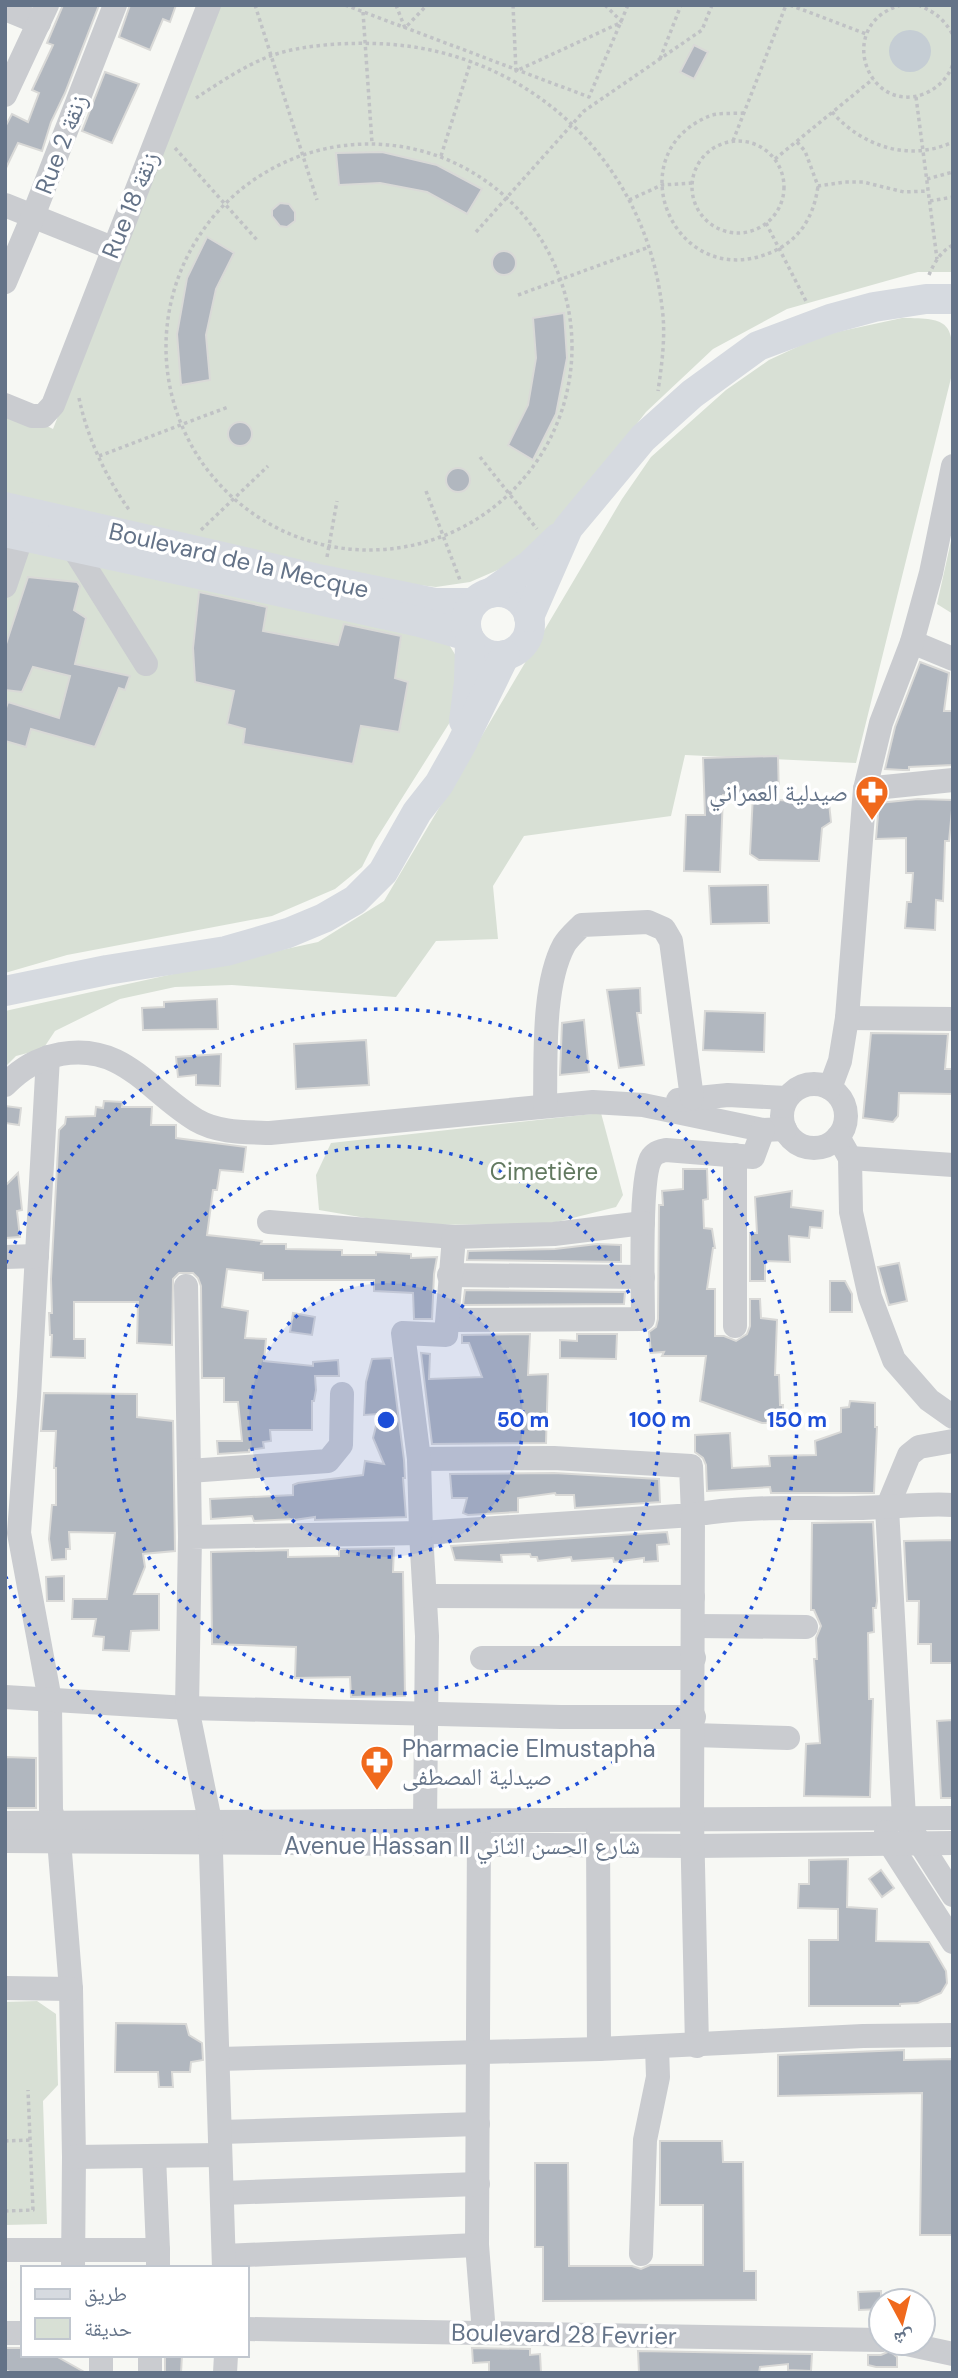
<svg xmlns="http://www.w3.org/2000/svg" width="958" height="2378" font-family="'DM Sans','Noto Naskh Arabic',sans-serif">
  <rect width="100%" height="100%" fill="#f7f8f4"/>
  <g fill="#d8e0d5">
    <path d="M220,5h733v267h-35l-131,37 -74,40 -67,63 -99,128 -33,23 -44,19 -34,5 -44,-5 -387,-81v-96l48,24z"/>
    <path d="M902,318c49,0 51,5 51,52l-97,393 -171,-8 -14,61 -147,20 -31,50 5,53 -62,2 -40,56 -164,-12 -57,2 -55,12 -65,32 -12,18 -27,7 -11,11v-56l313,-69 66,-41 238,-402 29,-42 75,-67 43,-30 54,-25z"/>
    <path d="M953,532v82l-16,-10z"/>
    <path d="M5,540l443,103 8,13 6,47 -87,138 -13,26 -27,22 -63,27 -205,39 -62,18z"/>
    <path d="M601,1113l22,82 -7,12 -67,17 -142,1 -88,-15 -3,-35 15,-32z"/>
    <path d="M37,2001l19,13 2,71 -15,16 4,123 -42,1v-223z"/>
  </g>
  <circle fill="#c5cdd4" cx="910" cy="51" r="21"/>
  <g fill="#b1b7bf" stroke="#d9d9d7" stroke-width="2">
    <path d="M63,5h36l-34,88 -14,29 -9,29 -24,-8 -13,27v-43l7,-13 16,8 11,-29 -7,-3 21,-45 -6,-2z"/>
    <path d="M130,5h46l-6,17 -7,-3 -13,31 -31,-13z"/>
    <path d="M694,45l14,7 -14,27 -14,-7z"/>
    <path d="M105,72l34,12 -27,59 -30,-12z"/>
    <path d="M382,152l55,13 45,24 -15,25 -40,-22 -47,-9 -41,2 -3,-32z"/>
    <path d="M280,203l9,1 6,8v9l-8,6 -7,-1 -8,-10v-6z"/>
    <path d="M207,237l27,16 -18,36 -10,46 4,45 -29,5 -4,-51 10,-56z"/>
    <circle cx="504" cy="263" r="12"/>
    <path d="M564,313l3,45 -11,56 -23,46 -25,-15 20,-40 8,-47 -3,-40z"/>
    <circle cx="240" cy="434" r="12"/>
    <circle cx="458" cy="480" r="12"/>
    <path d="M28,577l49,5 3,4 -6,24 12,8 -11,46 55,12 -5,14 -6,-2 -24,59 -64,-18 -5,18 -21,-6v-30l3,-9 51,16 11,-42 -37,-9 -11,25 -17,-2v-43z"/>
    <path d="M199,592l68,15 -4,24 75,14 6,-21 57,12 -6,42 13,4 -9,50 -38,-6 -8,38 -110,-20 2,-15 -18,-5 7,-33 -39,-9 -2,-34z"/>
    <path d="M920,662l29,11 -5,38h9v54l-44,2v3h-6l-18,-1 10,-42z"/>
    <path d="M778,756l1,44 50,3 2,19 -9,6 -3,33 -60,-1 -9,-6 3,-60 -30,1 -3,77 -36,-1 2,-56h19l-2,-57z"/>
    <path d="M918,799l35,1 -4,41h-4l-2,60 -7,-1 -1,30 -30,-2 2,-26h4l2,-29h-7v-35l-30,1 3,-36z"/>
    <path d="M768,885l1,38 -58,1 -2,-38z"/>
    <path d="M640,988l1,25h-4l7,52 -25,3 -12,-78z"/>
    <path d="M217,999l1,30 -75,1 -1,-22 22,-1v-5z"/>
    <path d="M705,1011l60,2 -1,39 -61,-2z"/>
    <path d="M584,1020l5,52 -29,3 2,-52z"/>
    <path d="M871,1033l77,1 -3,35h8v25l-54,-1 -1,23 -5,6 -30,-4z"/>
    <path d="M366,1040l3,45 -73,4 -2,-45z"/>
    <path d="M221,1054l-1,32 -24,-1v-10l-18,2 -2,-20z"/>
    <path d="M104,1101l19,1 -1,5h30l-1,18h25v13l70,9 -3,25 -23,-2 -3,20h-4l-6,45 55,6 -1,3h25v5l56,1v5h34v-3l35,2v4l26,-1 -3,17 -2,45h-18l-1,-26 -39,-2v-11h-111v-7l-36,-4 -5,38 26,4 -3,27 21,1 -2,22 49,5v-4l25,-2 1,16h-24l1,14 -2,11h-2v29h-42l1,11 -8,1 1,6 -15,2v2l-31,2 -1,-13h25l-4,-39h-14v-24h-22l-1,-92 -3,-8 -5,-5h-14l-6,6 -1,66 -35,-2 1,-41h-64v37h11v19l-34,-1 1,-22h-2l-1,-22h3l-1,-34 8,-149 6,-6 1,-7 29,-1 1,-9 7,1z"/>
    <path d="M5,1106l16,2 -2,17 -14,-2z"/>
    <path d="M683,1169h24l1,30 -5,1 1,28 8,1 3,19h-2l-6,41h8v47h9l12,5 11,-7 3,-8v-27h10l1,19 16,2 -2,55h4l1,30h3v18h-21l-62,-22 6,-45h-44l2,-4 -13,1 -2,-21 7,-5 2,-8 1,-114h4l-1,-14 21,-2z"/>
    <path d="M18,1173l4,37 -5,1 3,26 -15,1v-52z"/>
    <path d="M792,1191l-1,16 32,4 -1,17 -12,-1 -1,11 -20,-2 1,26 -25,-1v20h-15v-48h7l-2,-36z"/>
    <path d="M597,1244l24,1v17l-154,-2 1,-9 87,-2z"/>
    <path d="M899,1263l8,38 -18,4 -11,-38z"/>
    <path d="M830,1281h15l7,13v18h-22z"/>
    <path d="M465,1290l160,2 -1,12 -161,1z"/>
    <path d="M293,1313l22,4 -3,18 -22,-3z"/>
    <path d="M530,1334l-2,41 20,-1 -2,69 -114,1 -11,-91 9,1 -1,25 53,-2 -13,-34h-7v-8z"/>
    <path d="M577,1334h40l-1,25 -56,-1v-18l17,1z"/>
    <path d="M391,1358l13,102 1,18h-2l3,39 -91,3v-3l-21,3v-1l-40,2 -2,-5 -41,3 -1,-20 83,-4v-10l5,-2 65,-8 2,-14 19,3 -11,-26 6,-24 -15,1 2,-33 6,-23z"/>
    <path d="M44,1393l93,1v23l36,4 2,130 -32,3 2,13 -11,27h25v36l-28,1 -2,20 -26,-1 1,-13 -11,-1 3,-17h-24l1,-20h34l8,-66 -46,-1 1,17h-4v10l-14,1 -3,-21 3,-34h4v-37h-2l2,-37h-15z"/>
    <path d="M850,1401l25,2v24h2l-3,66h-103l-1,-6 -63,4 -1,-26 -3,-7 -8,-6v-17l35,-2 2,35 38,-2 -1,-10 47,-1 -1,-14 26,-9v-24l8,-1z"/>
    <path d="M554,1473l105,6 1,23 -85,6 -1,-13h-18l-1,-2 -37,5v14l-50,3 -5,-2 4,-15h-15l-2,-24z"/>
    <path d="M873,1522l4,79 -1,7h-3l1,24 -6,1 1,66h4l-3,98 -66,-1 2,-52 14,-1 -6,-84h3l-1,-21 5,-12 -7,-16h-3l1,-87z"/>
    <path d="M667,1532l2,12 -12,1 1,16 -14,1v-4l-30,4 -1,-4 -41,3 -1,-4 -33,4 -1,-4h-6l-1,-3 -29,1 1,7 -47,-2 -4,-14z"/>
    <path d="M953,1540v123h-22v-19h-13l1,-43h-12l-3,-60z"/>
    <path d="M394,1548l-1,24h10l2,124 -54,1 -1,-20 -55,1 1,-31 -84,-3 -1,-92 77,-2v7l51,-1v-7z"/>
    <path d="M64,1576v25h-17l-1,-24z"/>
    <path d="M953,1720v78h-12l-4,-77z"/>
    <path d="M5,1757l31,1v50h-31z"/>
    <path d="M848,1859l-1,48 30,2 -1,32 53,1 17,29 1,12 -6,10 -23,10 -18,1v2h-91v-66h29v-31l-40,-1 1,-24h10v-24z"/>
    <path d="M881,1870l13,18 -12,9 -13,-18z"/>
    <path d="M116,2023l70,1 3,11 13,8 1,17 -12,2 -1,10h-18l1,15h-14l-1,-15h-43z"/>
    <path d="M904,2050v10l49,-1v176h-33l2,-142 -144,3v-41z"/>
    <path d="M660,2141h62l1,21h20l1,109h12v29l-213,1v-54h-8v-84h33l1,103h63l9,3 9,-4h53v-60h-43z"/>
    <path d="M881,2291v18l-22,1 -1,-18z"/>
    <path d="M5,2348h18v7h31l32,18h-74l-7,-3z"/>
    <path d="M472,2348l58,1v6l10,-1 1,19h-52v-11l-16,1z"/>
    <path d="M638,2351l174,3 -1,17 -23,-1v-6l-28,3 -1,6h-120z"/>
    <path d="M890,2351l7,6v10h-21l-8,-2v-10h13z"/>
    <path d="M165,2355h17l-1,18h-16z"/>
  </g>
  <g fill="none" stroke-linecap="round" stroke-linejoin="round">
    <g stroke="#c0c2c5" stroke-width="3.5" stroke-dasharray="3.5 3.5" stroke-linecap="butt">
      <path d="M255,5l62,195"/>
      <path d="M345,5l244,92 39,-92"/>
      <path d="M396,5l9,23 22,-23"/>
      <path d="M513,5l3,66 106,-49"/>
      <path d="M605,5l17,17"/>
      <path d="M790,5l76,29"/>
      <path d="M901,5c-67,19 -34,110 23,89 14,-6 24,-16 29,-30"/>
      <path d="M918,5c17,7 26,14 35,30"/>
      <path d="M363,12l9,131"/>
      <path d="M660,59l21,-54"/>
      <path d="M916,97l21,162"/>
      <path d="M196,98c23,-15 48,-32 74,-42 34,-12 81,-14 116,-12 145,9 259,118 276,263 4,28 0,56 -4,84"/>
      <path d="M832,112c31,35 77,50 121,30"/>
      <path d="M744,113c-11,1 -27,-1 -37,4 -91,40 -31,177 65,135 28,-12 42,-36 46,-66"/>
      <circle cx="738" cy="187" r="46"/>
      <path d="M733,141l53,-136"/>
      <path d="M797,142l8,9 13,35 27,-4h18l41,10 24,-1"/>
      <circle cx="369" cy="347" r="203"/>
      <path d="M175,148l82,92"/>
      <path d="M441,156l30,-95"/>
      <path d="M775,159l98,-80"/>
      <path d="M927,179l26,-7"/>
      <path d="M629,200l33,-15 30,-2"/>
      <path d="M930,201l23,-4"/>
      <path d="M766,223l41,80"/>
      <path d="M476,232l108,-121 118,-81 10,-25"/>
      <path d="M929,275c5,-12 12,-24 24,-30"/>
      <path d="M518,295l131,-48"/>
      <path d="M79,398c8,39 27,80 51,113"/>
      <path d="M99,456l129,-49"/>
      <path d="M480,457l57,72"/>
      <path d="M426,491l34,89"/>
      <path d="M201,530l67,-64"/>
      <path d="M327,557l10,-56"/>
      <path d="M5,2141l25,-1"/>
      <path d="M5,2211l28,-1 -5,-120"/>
    </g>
    <g stroke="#caccd0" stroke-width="24">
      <path d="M5,9l34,14"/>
      <path d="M5,95l42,-90"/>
      <path d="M5,205l107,43"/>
      <path d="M5,282l28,-66 82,-211"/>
      <path d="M5,405l27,11h11l10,-11 156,-400"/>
      <path d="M72,546l74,118"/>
      <path d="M5,586l17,-50"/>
      <path d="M912,642l41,17"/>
      <path d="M865,789l88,-9"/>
      <path d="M847,1018l106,1"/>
      <path d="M48,1057l-19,340 -10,136 31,167 1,110 8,30 12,149 3,168 -1,111"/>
      <circle cx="814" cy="1116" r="32"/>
      <path d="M5,1085c17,-17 32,-26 56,-31 63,-11 87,37 135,66 22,13 49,12 74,13l323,-31 50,3 120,25 22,-1"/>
      <path d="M830,1088l10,-27 7,-43 18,-229 16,-66 31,-81 19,-69 22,-107"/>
      <path d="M678,1100l50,-5 58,3"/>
      <path d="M545,1105c1,-46 -3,-119 19,-160 4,-7 12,-14 18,-20l66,-3 16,7 7,12 21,157"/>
      <path d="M838,1137l12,21 1,54 19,85 24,63 35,40 24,17"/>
      <path d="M735,1155v171"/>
      <path d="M850,1158l103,7"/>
      <path d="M269,1222l185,15"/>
      <path d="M5,1257l32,-1"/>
      <path d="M449,1275l194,2"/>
      <path d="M186,1286l4,251"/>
      <path d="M448,1320l195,-1c0,-28 -4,-145 9,-162 4,-5 9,-6 14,-7l87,7 10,-27"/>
      <path d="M953,1441l-34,6 -10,8 -22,53 17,310 49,77"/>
      <path d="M419,1459l135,-1 137,8 2,49 -272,18 6,103 -2,185"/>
      <path d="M189,1471l139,-10 13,-16 1,-51"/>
      <path d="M426,1596l267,1"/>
      <path d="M694,1626l112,1"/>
      <path d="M482,1658h212"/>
      <path d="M5,1697l182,11 374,9h133"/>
      <path d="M694,1735l94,3"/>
      <path d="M5,1823l948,-5"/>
      <path d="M479,1828l-2,417 7,88"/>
      <path d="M598,1831l1,218"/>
      <path d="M886,1832l4,12 63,98"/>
      <path d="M5,1841l688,5 260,-3"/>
      <path d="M5,1988l66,1"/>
      <path d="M697,2046l-5,-226 1,-305c53,-10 109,-6 162,-7 33,0 65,-5 98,-3"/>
      <path d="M219,2059l380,-10 264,-13 90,-1"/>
      <path d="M220,2132l258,-8"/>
      <path d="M154,2156l4,94"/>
      <path d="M74,2157l145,-2"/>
      <path d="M222,2193l256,-9"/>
      <path d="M5,2250h153v18"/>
      <path d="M641,2254l4,-114 13,-63 -1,-30"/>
      <path d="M224,2256l253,-11"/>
      <path d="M224,2268l-14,-447 -23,-113 3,-171 231,-4 -2,-74 -16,-126 43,2 8,-98 100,-3 89,-11"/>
      <path d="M247,2329l634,11"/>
      <path d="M5,2333h18"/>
      <path d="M902,2343l51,11"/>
      <path d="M101,2355v18"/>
      <path d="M150,2373v-18"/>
      <path d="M225,2373l1,-18"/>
    </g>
    <g stroke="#d6dae0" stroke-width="30">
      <path d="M5,507l318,73 112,23h38"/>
      <path d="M5,532l415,90 48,14"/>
      <circle cx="498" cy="624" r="32"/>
      <path d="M491,593l39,-28 28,-27"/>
      <path d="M529,617l39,-89 75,-90 49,-44 66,-48 72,-27 44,-12 52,-8h27"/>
      <path d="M464,721l5,-39 1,-42"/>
      <path d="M5,991l102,-21 119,-19 62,-18 36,-15 31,-18 28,-28 34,-60 22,-28 22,-39 44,-90"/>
    </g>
  </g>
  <circle cx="386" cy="1420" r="137" fill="#1d4ed8" fill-opacity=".12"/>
  <g fill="none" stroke="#1d4ed8" stroke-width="3.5" stroke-dasharray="3.5 7">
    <circle cx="386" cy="1420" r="137"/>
    <circle cx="386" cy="1420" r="274"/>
    <path d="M6 1263A411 411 0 1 1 6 1577"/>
  </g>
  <defs>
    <symbol id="pharmacy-pin" viewBox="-11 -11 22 30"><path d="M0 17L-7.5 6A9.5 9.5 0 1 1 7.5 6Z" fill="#f0691c" stroke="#fff"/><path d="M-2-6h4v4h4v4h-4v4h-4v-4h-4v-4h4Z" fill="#fff"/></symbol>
  </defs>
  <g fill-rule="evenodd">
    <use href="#pharmacy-pin" x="853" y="773" width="38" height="52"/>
    <use href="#pharmacy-pin" x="358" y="1743" width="38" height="52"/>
  </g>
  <g text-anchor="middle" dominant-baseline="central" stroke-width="7" stroke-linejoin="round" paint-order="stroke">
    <g font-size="24" fill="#647388" stroke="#fff">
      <text transform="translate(61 144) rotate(-69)">Rue 2 زنقة</text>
      <text transform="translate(130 205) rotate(-68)">Rue 18 زنقة</text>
      <text transform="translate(239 560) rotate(13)">Boulevard de la Mecque</text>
      <text x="462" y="1845">Avenue Hassan II شارع الحسن الثاني</text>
      <text transform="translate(564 2334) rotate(1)">Boulevard 28 Fevrier</text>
    </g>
    <g font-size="24" fill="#647388" stroke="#fff" text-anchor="end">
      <text x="848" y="792">صيدلية العمراني</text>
      <text x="402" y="1748" text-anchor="start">Pharmacie Elmustapha<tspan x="402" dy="28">صيدلية المصطفى</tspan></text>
    </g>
    <g font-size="24" fill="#627960" stroke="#fff">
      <text x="544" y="1171">Cimetière</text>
    </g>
  </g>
  <circle cx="386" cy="1420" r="10" fill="#1d4ed8" stroke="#fff" stroke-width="3.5"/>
  <g font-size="21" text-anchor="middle" font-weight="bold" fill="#1d4ed8" stroke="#fff" stroke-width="7" stroke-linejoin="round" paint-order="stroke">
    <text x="523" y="1427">50 m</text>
    <text x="660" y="1427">100 m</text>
    <text x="797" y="1427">150 m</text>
  </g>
  <rect width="958" height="2378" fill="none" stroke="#647388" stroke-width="14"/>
  <rect x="21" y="2266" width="228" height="91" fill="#ffffff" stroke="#c1c7cf" stroke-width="2"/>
  <rect x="35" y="2289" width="35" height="10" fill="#d6dae0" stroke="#c1c7cf" stroke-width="2"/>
  <text x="84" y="2301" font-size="21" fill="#647388">طريق</text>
  <rect x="35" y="2318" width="35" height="21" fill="#d8e0d5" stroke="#c1c7cf" stroke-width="2"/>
  <text x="84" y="2336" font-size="21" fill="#647388">حديقة</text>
  <g transform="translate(902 2322) rotate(173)"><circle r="33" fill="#ffffff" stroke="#c1c7cf" stroke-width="2"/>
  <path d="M0-5L12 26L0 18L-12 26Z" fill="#f0691c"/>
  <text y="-10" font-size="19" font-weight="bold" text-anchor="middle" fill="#647388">ش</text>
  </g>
</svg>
